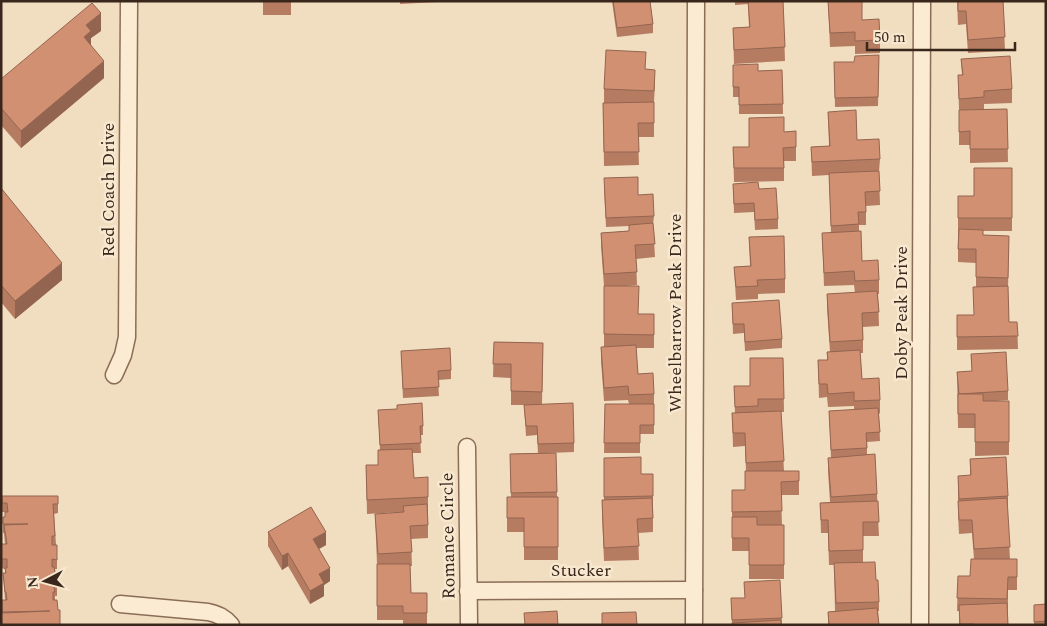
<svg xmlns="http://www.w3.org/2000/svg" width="1047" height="626" font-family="Spectral,serif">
  <rect width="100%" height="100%" fill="#f1ddbf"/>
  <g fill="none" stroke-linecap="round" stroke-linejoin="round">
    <defs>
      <g id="minor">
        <path d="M114,375l9,-20 4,-18 2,-336"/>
        <path d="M467,447l2,178"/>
        <path d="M468,591l226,-1"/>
        <path d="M120,604l88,8c10,2 16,5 23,13"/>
        <path d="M694,625l2,-624"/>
        <path d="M920,625l2,-624"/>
      </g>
    </defs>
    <use href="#minor" stroke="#8b6d56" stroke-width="19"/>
    <use href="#minor" stroke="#fbebd3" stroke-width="16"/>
  </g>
  <g fill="#b57c62">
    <rect x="263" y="1" width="28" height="14"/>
    <path d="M400,1h37v1l-37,2z"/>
    <path d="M612,1h38l3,23v9l-36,4z"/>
    <path d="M735,1h48l2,60 -51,3 -1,-36 16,-1 -1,-23 -13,1z"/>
    <path d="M828,1l34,19 18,20v13l-25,1v-8l-25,1z"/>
    <path d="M957,1h46l2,50 -37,2 -2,-29 -8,1z"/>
    <path d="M101,31l-10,7v7l13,33 -83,70 -20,-23v-46z"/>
    <path d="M879,55l-1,51 -43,1 -1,-45h20z"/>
    <path d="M961,59l51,30v14l-28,1v5h23l1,53 -38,1v-18h-11v-35l-1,-35h4z"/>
    <path d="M733,65l25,6 24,-1 1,44h-44v-17h-6z"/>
    <path d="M646,69l9,14 -1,19v35h-16l1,28 -35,1 -1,-63h1v-14z"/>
    <path d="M828,112l29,28 23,19 -1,13 1,33 -14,1v19h-7v7l3,29 17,19v14h-1l1,32 -16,1v26h-3l2,26 18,21v13l-1,1 1,27 -13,1v13l10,39 2,42h-16v26l13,18 3,22v9h-1l1,14h-51v-13l7,-1 -1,-46h-5l-1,-32h-7l-1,-30 10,-1 -2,-31v-13h3l-2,-47 25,-1v-4l-26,1 -1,-10 -8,1 -1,-38h9v-8h3l-3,-44v-14l28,-1 -1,-8 -30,1 -2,-53h9l-2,-58 -17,1 -1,-29 18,-1z"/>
    <path d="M796,131v30h-12v20l-50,1 -1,-35h16l35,-15z"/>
    <path d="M1012,168v63h-29v4l26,1 -1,55 1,31h8l1,27 -61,1v-35h17l2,-28v-24l-18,-1v-66h16z"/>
    <path d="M733,184l26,5 19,30v10l-23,1 -1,-18 -20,1z"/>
    <path d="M604,187l34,8 16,21 -1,9 2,32 -19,2 1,26 -11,1 12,28h16v34h-18l2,26 16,20v40h-14v19h-36l1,-49h24l-1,-4 -24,1 -3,-40v-14h3v-61l-3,-40v-13l28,-2v-5l-23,1z"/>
    <path d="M1,188l61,92 -47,39 -14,-17z"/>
    <path d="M749,237l36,42v14l-27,1v5l-22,1 -2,-33 16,-1z"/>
    <path d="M732,303l50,36v9l-37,3 -1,-18 -11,1z"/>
    <path d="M494,342l49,1 -1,61 32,39v9l-26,1h8l1,44h1v63h-34v-28h-17v-35h4l-1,-43 28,-1 -1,-18 -11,1 -2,-31h5h-18v-27l-18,-1z"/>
    <path d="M401,351l50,19v9l-13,1 1,16 -36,2z"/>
    <path d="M971,354l37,37v9l-12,1h13v54l-34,1v-28h-17l-1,-56h15z"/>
    <path d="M783,358l1,54h-3l3,59h15v24h-18l1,30h2v54h-35v-28h-17v-61h13l1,-19 -1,-25 -12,1 -1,-34h3l-1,-27h16z"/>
    <path d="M378,410l45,16v9h-3l1,18h-9l2,25 14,19v41l-17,1 1,27h-2l1,27h16v32h-24v-5h-26v-56l-2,-50 24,-2 -32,2 -1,-49h12v-15h2z"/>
    <path d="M604,458l37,16h12v58l-15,1 1,27 -35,1 -2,-47v-14h2z"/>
    <path d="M970,459l38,37v9h-1l3,54h7v31h-9v35h-49v-14h-2l1,-35h12l4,-17 -2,-26 -13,1 -1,-20v-38h12z"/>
    <path d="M2,496h56v17l-4,1 3,46v9h-2l2,17v10h-2v4l-54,25 1,-25h3l-2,-27h2v-4l-4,-1v-24h4l-1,-11h-1v-16h2v-5h-3z"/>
    <path d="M268,532l58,13 -7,4 11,32 -6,4v11l-14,8 -22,-38 -6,4 -14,-24z"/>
    <path d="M780,580l2,45h-50l-1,-27h14l-1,-16z"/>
    <path d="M1046,604v21h-12v-20z"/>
  </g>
  <g fill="#936550">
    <path d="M101,13v18l-10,7v10l-7,-11 2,-12z"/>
    <path d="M104,61v17l-83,70v-17z"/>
    <path d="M62,263v17l-47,39v-18z"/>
    <path d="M326,532v13l-13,7v-13z"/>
    <path d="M288,553v13l-6,4v-14z"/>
    <path d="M330,568v13l-6,4v11l-14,8v-13l9,-17z"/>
  </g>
  <g fill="#d29072" stroke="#936550">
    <path d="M613,1h37l3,23 -36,4z"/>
    <path d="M748,1h35l2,46 -51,3 -1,-22 17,-1z"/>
    <path d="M828,1h34v19l17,-1 1,21 -25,1v-9l-25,1z"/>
    <path d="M958,1h45l2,36 -37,3 -2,-29h-8z"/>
    <path d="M92,3l9,10 -15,12 5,6 -7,6 20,24 -83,70 -20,-23v-29z"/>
    <path d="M606,50l40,2 -1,17 10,1 -1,21 -50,-2z"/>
    <path d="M879,55l-1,42 -43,1 -1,-36h20l1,-6z"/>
    <path d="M1010,56l2,33 -28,2v6l-25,2 -1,-24h5l-2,-16z"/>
    <path d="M758,64v7l24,-1 1,34 -44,1v-18h-6v-22z"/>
    <path d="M654,102v21h-16l1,29h-35l-1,-49z"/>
    <path d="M1007,109l1,40h-38v-18l-11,1v-22z"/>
    <path d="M856,110l1,30 22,-1 1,20 -68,3 -1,-15 19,-1 -2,-34z"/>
    <path d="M784,117v15l12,-1v16l-13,1 1,20h-50l-1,-21h16v-29z"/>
    <path d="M974,168h38v50h-54v-22h16z"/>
    <path d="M879,171l1,20 -15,1 1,20h-8l1,12 -28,2 -2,-53z"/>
    <path d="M638,177v18l15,-1 1,22 -48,2 -2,-40z"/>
    <path d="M758,182l1,7 17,-1 2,31 -23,1 -1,-17 -20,1 -1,-20z"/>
    <path d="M1,188l61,75 -47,38 -14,-16z"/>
    <path d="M653,223l2,21 -20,1 2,27 -33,2 -3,-41 28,-2v-6z"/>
    <path d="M959,229l24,1v5l26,1 -1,42 -32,-1v-28h-18z"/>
    <path d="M861,231l1,30 16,-1 1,20 -24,1 -1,-10 -30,2 -2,-40z"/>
    <path d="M784,236l1,43 -28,1 1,6 -22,1 -2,-20 17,-1 -2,-29z"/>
    <path d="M604,286h35l-1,28h16v21l-50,-1z"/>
    <path d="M1008,286l1,36h8l1,14 -61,1v-22h17l-1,-28z"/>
    <path d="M877,291l2,21 -17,1 1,27 -33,2 -3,-48z"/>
    <path d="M779,300l3,39 -37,3 -1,-18h-11l-1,-21z"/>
    <path d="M494,342l49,1 -1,49 -31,-1v-27h-18z"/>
    <path d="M636,345l2,29 15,-1 1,21 -25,1 -1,-9 -24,2 -3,-41z"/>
    <path d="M450,348l1,22 -13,1 1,16 -36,2 -2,-38z"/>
    <path d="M860,350l2,29 17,-1 1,22 -26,1v-9l-26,2 -1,-10h-8l-1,-24h10l-1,-8z"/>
    <path d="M1006,352l2,39 -49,3 -2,-22 15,-1 -1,-17z"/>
    <path d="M750,358h33l1,41h-26v7l-23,1 -1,-21h16z"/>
    <path d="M958,394h25v7h26v41h-34v-28h-17z"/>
    <path d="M422,403l1,23h-3l1,17 -41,2 -2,-35 19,-1v-4z"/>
    <path d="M573,403l1,40 -36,1 -1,-18h-11l-2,-21z"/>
    <path d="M605,404h49v21h-14v18h-36z"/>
    <path d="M878,408l2,24 -14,1 1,15 -36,2 -2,-39z"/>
    <path d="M781,411l3,50 -38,2 -1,-30h-12l-1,-20z"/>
    <path d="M412,449l2,29 14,-1v20l-61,3 -1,-35h12v-15z"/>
    <path d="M556,453l1,39 -46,1 -1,-39z"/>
    <path d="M875,454l2,40 -46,3 -3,-39z"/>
    <path d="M641,457v17h12v22l-49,1v-39z"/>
    <path d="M1006,457l2,39 -49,3 -1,-23 13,-1 -1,-16z"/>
    <path d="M745,471h54v10l-18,1 1,29 -50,1v-22h13z"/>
    <path d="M2,496h56v8h-5l2,32h-3v9h5v15l-5,-1v8h2l1,6h1l1,13 -3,1 1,5h-2v8h4l1,10h2v15h-58l-1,-12 49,-2 -48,1v-12h5l-1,-8h-1l-2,-19h3l-1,-5h2v-9h-6v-15h6l-3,-19 24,-1h-25v-7h2v-5h3l-1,-9h-5z"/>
    <path d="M507,497h51v50h-34v-29h-17z"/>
    <path d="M652,498l1,20 -16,1 2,27 -35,2 -2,-48z"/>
    <path d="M1007,498l3,49 -36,2 -2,-29h-13l-1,-19z"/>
    <path d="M878,501l1,21h-16v28l-34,1 -1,-31h-7l-1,-17z"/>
    <path d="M427,504l1,21 -18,1 2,26 -34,2 -3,-40 29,-2 -1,-6z"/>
    <path d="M311,507l15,25 -13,7 17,29 -11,6 5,9 -14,8 -22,-38 -6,3 -14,-24z"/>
    <path d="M732,517h25v8h27v40h-35v-27h-17z"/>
    <path d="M971,559h46v18h-9l-1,22 -50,-1 1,-22h12z"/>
    <path d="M875,562l1,18h2l1,22 -43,1 -2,-40z"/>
    <path d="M377,564h33l1,29h16v20h-24v-7h-26z"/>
    <path d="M780,580l2,38 -50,2 -1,-22h14l-1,-16z"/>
    <path d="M1007,603l1,22h-34v-1h-14l-1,-19z"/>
    <path d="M1046,604v17l-12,1v-17z"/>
    <path d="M877,608l2,17h-50l-1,-13z"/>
    <path d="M557,611l1,14h-33l-1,-12z"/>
    <path d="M636,612l1,13h-35v-12z"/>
    <path d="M781,620v5h-49v-2z"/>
  </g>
  <g text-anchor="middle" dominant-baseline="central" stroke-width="5" stroke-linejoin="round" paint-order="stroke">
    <g font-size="18" fill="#3a271c" stroke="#f8e8cf">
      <text transform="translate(108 190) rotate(-90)">Red Coach Drive</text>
      <text transform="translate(675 313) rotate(-90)">Wheelbarrow Peak Drive</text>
      <text transform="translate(901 313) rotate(-90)">Doby Peak Drive</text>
      <text transform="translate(448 536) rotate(-91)">Romance Circle</text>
      <text x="581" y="570">Stucker</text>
    </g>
  </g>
  <rect width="1047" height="626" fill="none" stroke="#3a271c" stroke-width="5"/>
  <g transform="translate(45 581) rotate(264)" stroke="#f8e8cf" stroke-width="4" paint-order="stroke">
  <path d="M0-4L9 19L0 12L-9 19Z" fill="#3a271c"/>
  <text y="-8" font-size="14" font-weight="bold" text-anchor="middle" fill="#3a271c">N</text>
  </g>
  <path d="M867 42v8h148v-8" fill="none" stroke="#3a271c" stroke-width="2.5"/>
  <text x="874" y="42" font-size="15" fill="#3a271c" stroke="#f8e8cf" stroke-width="4" paint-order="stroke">50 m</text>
</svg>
